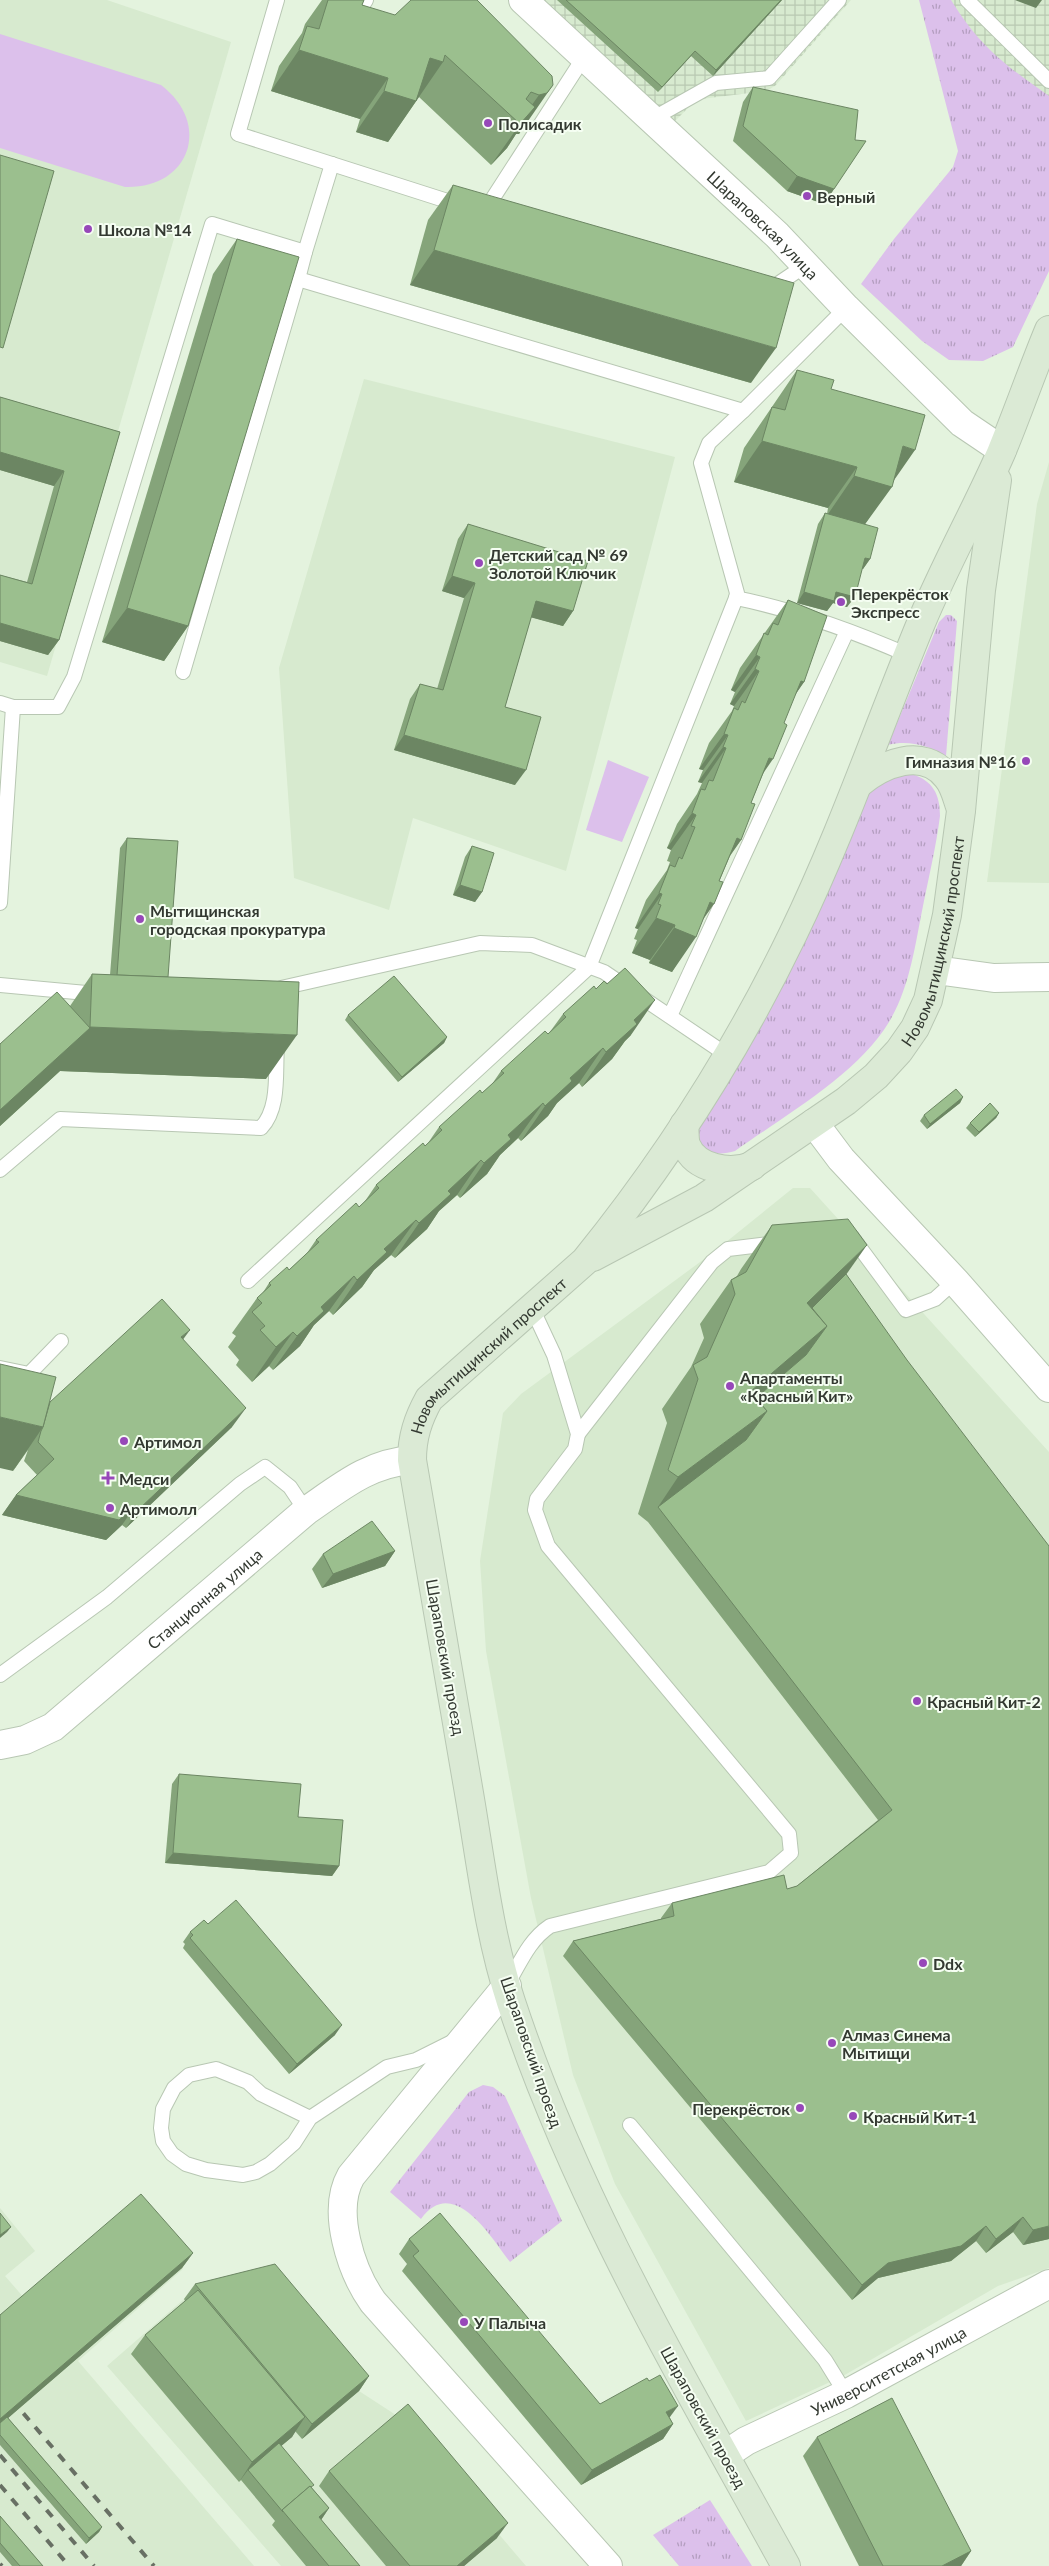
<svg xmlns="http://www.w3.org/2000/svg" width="1049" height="2566" font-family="Lato,sans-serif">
  <defs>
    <pattern id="industrial-grid" width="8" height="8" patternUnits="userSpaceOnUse" patternTransform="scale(1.25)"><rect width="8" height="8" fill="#d7eacf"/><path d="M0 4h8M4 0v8" fill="none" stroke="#b9c9b2"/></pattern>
    <pattern id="grass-tufts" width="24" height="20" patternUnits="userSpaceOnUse" patternTransform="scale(1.25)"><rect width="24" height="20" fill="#dcc0eb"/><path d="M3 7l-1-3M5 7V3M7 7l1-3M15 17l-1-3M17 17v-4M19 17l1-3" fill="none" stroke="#b39dbf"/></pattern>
  </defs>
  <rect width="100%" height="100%" fill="#e4f3de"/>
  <g fill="#d7eacf">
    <path d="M0,0h107l124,42 -184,634 -47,-14z"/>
    <path d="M364,379l311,78 -109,414 -153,-53 -24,92 -95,-32 -15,-210z"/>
    <path d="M1049,462v421l-62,-1 50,-378z"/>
    <path d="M793,1188h17l239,264v816l-51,18 -155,90 -97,45 -131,-237 -42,-109 -42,-177 -45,-247 -6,-90 23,-148 18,-19 194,-143z"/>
    <path d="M0,2208l35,43 -30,25 20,23 106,-91 52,61 -105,92 176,205h-254z"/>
    <path d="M184,2299l118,140 57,-48 40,26 127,149h-245l-174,-200z"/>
  </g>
  <g fill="url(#industrial-grid)">
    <path d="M541,0h310l-75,85 -9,6 -66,8 -9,5 -18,18z"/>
    <path d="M921,0h128v117z"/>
  </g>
  <g fill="url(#grass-tufts)">
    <path d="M919,0h32c29,47 54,65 98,96v175l-36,76 -30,14 -34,-1 -27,-19 -61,-57 33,-45 59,-72 5,-16z"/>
    <path d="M946,615h5l6,6 -11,135c-18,-11 -38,-16 -58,-11l51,-123z"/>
    <path d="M912,774c21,7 28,20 28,42 -4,31 -11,60 -17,90 -8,39 -13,81 -34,116 -31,52 -105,94 -154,129 -25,8 -43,-4 -33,-31l91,-154 43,-94 31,-79 20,-17z"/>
    <path d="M483,2085l10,2 12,9 57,125 -52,41c-19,-25 -57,-88 -89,-43l-31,-27 79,-100z"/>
    <path d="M710,2500l42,66h-73l-26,-31z"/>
  </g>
  <g fill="#dcc0eb">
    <path d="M0,34l161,51c52,40 28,104 -36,102l-125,-39z"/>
    <path d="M608,760l41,17 -27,65 -36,-12z"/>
  </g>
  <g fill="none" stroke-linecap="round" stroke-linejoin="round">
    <defs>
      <g id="service">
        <path d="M277,0l-39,134 222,71"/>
        <path d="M357,0l7,3 2,-3"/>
        <path d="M967,0l82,81"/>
        <path d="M652,119l64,-36 53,-5 70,-78"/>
        <path d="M484,212l100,-155"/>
        <path d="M305,252l27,-88"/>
        <path d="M769,290l37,-25"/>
        <path d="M743,411l-34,32 -8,20 36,130 -1,5c59,12 117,33 172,57"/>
        <path d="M183,672l115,-393 445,132 103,-103"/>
        <path d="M0,703l13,4"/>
        <path d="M0,903l13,-196h45l16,-30 138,-453 93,28 -7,27"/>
        <path d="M0,985l97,9"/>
        <path d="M281,988l199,-45 52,2 72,27 123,83"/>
        <path d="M670,1016l177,-385"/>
        <path d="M0,1170l60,-51 201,9c19,-20 14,-55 16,-81"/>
        <path d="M852,1237l54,73 29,-11 20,-18"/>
        <path d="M248,1281l341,-314 147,-369"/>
        <path d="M0,1368l29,6 32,-33"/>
        <path d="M578,1434l134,-172 16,-13 49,-6"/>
        <path d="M0,1675l107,-78 133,-113 25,-17 25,20 16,24"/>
        <path d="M507,1985c13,-22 22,-45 43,-59l219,-54 22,-19 -2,-19 -241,-288 -13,-36 2,-11 38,-50 3,-15 -24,-79 -22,-47"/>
        <path d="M310,2118l-49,-24 -13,-12 -32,-13 -27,6 -15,13 -11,21 -2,19 2,13 9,13 14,10 20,6 37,5 13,-3 14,-8 24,-21 16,-25 77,-51 29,-7 34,-17"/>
        <path d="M630,2125l195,235 21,34"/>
      </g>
      <g id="minor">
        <path id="s1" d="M523,0l254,235 69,73 116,115 40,27"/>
        <path d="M936,970l58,8 55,-1"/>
        <path d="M814,1123l27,36 114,122 94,107"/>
        <path id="s2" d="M0,1745l25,-5 28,-13 253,-216c35,-24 63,-48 106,-51"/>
        <path d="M507,1986l-156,190c-20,35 0,95 22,126l235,264"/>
        <path id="s3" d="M725,2455l21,-14 100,-47 203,-110"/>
      </g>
      <g id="secondary">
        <path d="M858,784c24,-20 65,-38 89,-7 8,9 10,22 14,32"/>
        <path d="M684,1125c1,6 0,14 2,20 10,25 45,29 66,21"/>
        <path id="s4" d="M593,1257l111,-59 142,-97 30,-25 23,-25 16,-23 13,-28 19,-85 14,-104 20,-221 16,-110"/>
        <path id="s5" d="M786,2566c-101,-184 -209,-364 -275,-564 -22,-67 -30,-139 -42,-209 -19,-111 -38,-222 -57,-333 0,-23 6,-41 17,-61l156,-138c81,-100 152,-211 208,-327 49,-101 85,-207 128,-311 24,-58 55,-113 80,-170 17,-41 31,-82 48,-123"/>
      </g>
    </defs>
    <use href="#service" stroke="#b8c7b3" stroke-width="16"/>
    <use href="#minor" stroke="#b8c7b3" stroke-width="30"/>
    <use href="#secondary" stroke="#b8c7b3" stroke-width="30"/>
    <use href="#service" stroke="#fff" stroke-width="14"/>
    <use href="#minor" stroke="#fff" stroke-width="28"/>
    <use href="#secondary" stroke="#dbead5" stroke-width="28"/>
    <g stroke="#687064" stroke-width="4" stroke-dasharray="9 9" stroke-linecap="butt">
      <path d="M0,2386l154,180"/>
      <path d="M0,2455l94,111"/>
      <path d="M0,2485l69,81"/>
      <path d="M0,2564l2,2"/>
    </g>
  </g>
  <g fill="#85a47a">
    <path d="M322,0h42l-2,5 190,71 -33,58h-3l-9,14 -16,17 -72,-68 -31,45 -32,-10 4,-13 -89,-28 8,-25 23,-33 3,-9z"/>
    <path d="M557,0h225l-69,76 -22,-20 -33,36z"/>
    <path d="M753,87l81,102 -10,15 -37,-13 -54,-50 10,-39z"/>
    <path d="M453,185l298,198 -341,-98 18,-65z"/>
    <path d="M237,239l-49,387 -24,35 -62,-19 111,-368z"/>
    <path d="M797,370l34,19 62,92 -28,43 5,35 -7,10h-1l-15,38 -14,-4 -6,8 -30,-8 21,-79 7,-11 2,1 1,-6 -94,-26 10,-34z"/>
    <path d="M0,397l120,35 -61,208 -11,15 -48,-14v-66l27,7 27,-96 -54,-16z"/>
    <path d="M468,524l105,87 -10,15 -32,-9 -26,90 10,78 -121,-35 16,-51 10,-15 17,5 27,-91 -22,-7 16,-52z"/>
    <path d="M788,600l16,82 -10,14 -31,78 -12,29 -10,37 -11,16 -26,61 -32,55 -23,-9 1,-3 -18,-7 5,-13 -3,-1 4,-10 -3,-1 11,-28 21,-30 3,-8 -3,-1 4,-11 -4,-2 10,-24 20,-30 5,-11 -4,-1 5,-12 -4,-1 10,-26 23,-32 2,-5 -4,-2 5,-12 -4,-2 9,-22z"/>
    <path d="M127,838l41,139 98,102 -206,-8 -60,55v-82l70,-38 22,-32 18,1 10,-127z"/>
    <path d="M472,846l10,46 -7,10 -22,-7 12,-38z"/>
    <path d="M563,1014l68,21 -6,6 -13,18 -30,28 -3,-4 -22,20 -9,13 -27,25 -3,-3 -18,17 -13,19 -27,24 -3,-3 -18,16 -12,18 -32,29 -4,-3 -17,15 -12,17 -29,28 -4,-4 -15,14 -14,21 -27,24 -4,-4 -17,16 -16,-17 3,-5 -11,-13 8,-11 -4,-3 25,-35 5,-4 7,-11 20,-13 18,-17 9,-13 43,-33 4,-3 13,-19 49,-39 3,-3 11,-16 43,-34 10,-9 9,-13 47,-37 4,-5z"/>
    <path d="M348,1015l99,22 -3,6 -46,39 -53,-62z"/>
    <path d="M963,1097l-3,6 -33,26 -7,-8 4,-6z"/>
    <path d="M999,1113l-3,5 -21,19 -9,-9 4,-5z"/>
    <path d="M772,1225l74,49 203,965 -26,6 -10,-13 -27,21 -10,-12 -25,20 -73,17 -26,22 -289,-344 10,-15 88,-22v-1l11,-15 115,-14 10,-3 81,-66 -230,-298 -10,-8 29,-91 -5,-14 29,-42 13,-29 -4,-14 31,-44 6,-4 4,-7z"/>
    <path d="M183,1339l49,88 -106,101 -4,-3 -16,15 -104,-25 14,-20 21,-20 -13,-14 4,-11 -15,21 37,-69z"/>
    <path d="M395,1551l-10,15 -63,22 -10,-19 11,-15z"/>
    <path d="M179,1774l119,43 41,49 -7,10 -167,-13 7,-79z"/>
    <path d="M190,1932l145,103 -46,39 -106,-126 2,-4 -2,-2z"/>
    <path d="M409,2239l191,165 70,14 3,6 -10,15 -82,46 -179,-214 5,-7 -8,-10z"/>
    <path d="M193,2253l-11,15 -174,150 94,109 -3,5 -13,12 -86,-99v-130z"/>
    <path d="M195,2284l174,92 -10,15 -57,48 -7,-8 -3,6 -11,9 31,42 17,20 -8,12 39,46h-54l-34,-41 3,-4 -34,-41 -2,2 -108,-128 14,-19 40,-34 -1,-2z"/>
    <path d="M817,2437l154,114 -10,15h-102l-56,-110z"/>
    <path d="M329,2471l168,67 -33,28h-78l-67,-80z"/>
    <path d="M0,2516l43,50h-31l-12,-14z"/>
  </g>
  <g fill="#6c8663">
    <path d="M781,0h1l-69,76 3,-6z"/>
    <path d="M1015,0h27l-6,8z"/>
    <path d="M299,50l89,28 -28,41 -89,-28z"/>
    <path d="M695,51l-4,5 -33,36 4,-5z"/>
    <path d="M430,58l13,4 -55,80 -32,-10 28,-41z"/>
    <path d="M553,85l-34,49h-3l-9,14 -16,17 29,-41 -1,-1 20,-28z"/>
    <path d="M797,176l37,13 -10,15 -37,-13z"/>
    <path d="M434,250l342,98 -25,35 -341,-98z"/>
    <path d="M762,441l95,26 -29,41 -94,-26z"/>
    <path d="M903,446l12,4 -25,36 2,1 -29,40 -37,-10 28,-41z"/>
    <path d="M0,452l64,19 -10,15 -54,-16z"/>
    <path d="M865,558l5,1 -7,10 -5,-1z"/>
    <path d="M452,576l23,7 -11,15 -22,-7z"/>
    <path d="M804,592h32l19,5 -8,10 -14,-4 -6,8 -30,-8z"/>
    <path d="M536,601l37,10 -10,15 -37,-10z"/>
    <path d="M127,608l61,18 -24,35 -62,-19z"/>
    <path d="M0,623l59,17 -11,15 -48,-14z"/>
    <path d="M756,655l4,2 -25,35 -4,-2z"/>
    <path d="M755,669l4,2 -25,35 -4,-2z"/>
    <path d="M801,681l3,1 -24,35z"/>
    <path d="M724,734l4,1 -25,35 -4,-1z"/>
    <path d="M404,735l122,35 -11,15 -121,-35z"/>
    <path d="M723,747l3,1 -24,35 -4,-1z"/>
    <path d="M769,758l4,1 -24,35z"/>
    <path d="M692,813l4,2 -25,35 -4,-2z"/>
    <path d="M737,838l4,2 -25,35z"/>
    <path d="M460,885l22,7 -7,10 -22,-7z"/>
    <path d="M659,893l3,1 -24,35 -3,-1z"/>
    <path d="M710,902l4,2 -22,31 4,2 -24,35 -23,-9 25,-35z"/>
    <path d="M656,918l19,7 -25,35 -18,-7z"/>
    <path d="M655,1000l-24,35 -6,6 -13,18 -30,28 24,-35 28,-32z"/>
    <path d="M90,1027l207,8 -31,44 -206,-8 -60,55v-16z"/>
    <path d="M447,1037l-3,6 -46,39 4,-5z"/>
    <path d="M603,1048l-24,35 -22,20 -9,13 -27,25 24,-35 25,-28z"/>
    <path d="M963,1097l-3,6 -33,26 3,-5z"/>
    <path d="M543,1103l-25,35 -18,17 -13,19 -27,24 24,-35 24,-28z"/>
    <path d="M999,1113l-3,5 -21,19 4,-5z"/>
    <path d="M481,1160l-24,35 -18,16 -12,18 -32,29 24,-35 29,-32z"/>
    <path d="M416,1220l-25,35 -17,15 -12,17 -29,28 24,-35 27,-31z"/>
    <path d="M867,1245l-31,44 -47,46 18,-32z"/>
    <path d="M354,1276l-25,35 -15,14 -14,21 -27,24 24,-34 24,-29z"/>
    <path d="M827,1326l-31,44 -63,54 18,-33z"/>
    <path d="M190,1330l-14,19 5,-12z"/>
    <path d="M293,1332l-24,34 -17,16 24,-35z"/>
    <path d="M246,1408l-14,19 -106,101 13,-19z"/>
    <path d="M767,1411l-31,44 -78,52 20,-30z"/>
    <path d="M0,1417l43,10 -30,44 -13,-3z"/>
    <path d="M16,1495l120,10 -14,20 -16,15 -104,-25z"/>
    <path d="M395,1551l-10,15 -63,22 11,-14z"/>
    <path d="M173,1853l166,13 -7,10 -167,-13z"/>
    <path d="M342,2025l-7,10 -46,39 8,-10z"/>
    <path d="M1023,2217l-10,15 -27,21 10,-14z"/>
    <path d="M986,2226l-10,15 -25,20 -73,17 -26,22 10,-15 26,-22z"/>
    <path d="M1049,2226v13l-26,6 10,-15z"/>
    <path d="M11,2227l-4,5 -7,6v-3z"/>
    <path d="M193,2253l-11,15 -182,157v-6z"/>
    <path d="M369,2376l-10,15 -57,48 10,-15z"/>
    <path d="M678,2406l-11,15 -1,-9z"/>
    <path d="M305,2417l-13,20 -42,35 -2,-2 -9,12 13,-20z"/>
    <path d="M673,2424l-10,15 -82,46 11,-15z"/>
    <path d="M329,2508l-10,15v-6z"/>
    <path d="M508,2523l-11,15 -33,28h-7z"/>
    <path d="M102,2527l-3,5 -13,12 3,-6z"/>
    <path d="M971,2551l-10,15h-19z"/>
  </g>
  <g fill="#9bbf8e" stroke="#6c8663">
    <path d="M328,0h36l-2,5 33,10 16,-15h66l75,76 1,9 -6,8 -8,2 -8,-3 -5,7 9,8 -15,17 -75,-69 -2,7 -13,-4 -14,43 -32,-10 4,-13 -89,-28 8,-24 12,3z"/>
    <path d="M566,0h215l-65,70 -21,-19 -33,36z"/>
    <path d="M753,87l105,23 -3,30 11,1 -32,48 -37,-13 -54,-50z"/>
    <path d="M0,155l54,16 -51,177 -3,-1z"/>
    <path d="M453,185l341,98 -18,65 -342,-98z"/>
    <path d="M237,239l62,18 -111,369 -61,-18z"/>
    <path d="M797,370l37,10 -3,9 94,26 -10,35 -12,-4 -11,41 -38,-11 3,-9 -95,-26 10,-34 13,3z"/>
    <path d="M0,397l120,35 -61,208 -59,-17v-48l32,9 32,-113 -64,-19z"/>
    <path d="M825,513l53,15 -8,31 -5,-1 -10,39 -19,-5 -2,9 -30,-9z"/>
    <path d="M468,524l120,37 -15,50 -37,-10 -31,106 36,10 -15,53 -122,-35 16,-51 23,6 32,-107 -23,-7z"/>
    <path d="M788,600l39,16 -23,66 -3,-1 -17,42 3,2 -14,34 -4,-1 -18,45 4,1 -14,36 -4,-2 -18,43 4,1 -9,22 -4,-2 -14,35 -22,-9 1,-3 -19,-7 5,-13 -3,-1 4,-10 -3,-1 11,-28 5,2 4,-10 3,2 13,-32 -4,-1 5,-11 -4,-2 9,-24 4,1 4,-10 4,1 13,-33 -3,-1 5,-12 -4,-1 10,-26 4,2 4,-9 3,2 14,-32 -4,-2 5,-12 -4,-2 8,-22 4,2 5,-12 5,2z"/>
    <path d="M127,838l51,3 -10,136 -51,-2z"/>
    <path d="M472,846l22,7 -12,39 -22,-7z"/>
    <path d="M625,968l30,32 -21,20 3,4 -31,28 -3,-4 -33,30 2,3 -27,25 -2,-3 -35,32 3,4 -27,24 -3,-3 -33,31 3,3 -32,29 -3,-3 -32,29 3,3 -30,28 -3,-4 -33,31 3,4 -27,25 -4,-4 -17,15 -16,-17 5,-4 -13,-14 10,-9 -5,-5 14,-13 -2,-2 18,-16 2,3 30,-28 -3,-2 40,-37 3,4 20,-19 -3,-3 47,-42 2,3 17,-16 -3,-3 41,-37 2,3 22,-20 -3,-2 44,-40 3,3 18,-17 -3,-3 31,-28 2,3 8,-8 3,3z"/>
    <path d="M92,974l207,8 -2,53 -207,-8z"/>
    <path d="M394,976l53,61 -45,40 -54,-62z"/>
    <path d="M57,992l33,36 -90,82v-66z"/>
    <path d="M956,1089l7,8 -33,27 -6,-9z"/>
    <path d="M990,1103l9,10 -20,19 -9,-9z"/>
    <path d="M848,1219l19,26 -60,58 20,23 -76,65 16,20 -89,66 -10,-7 30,-91 -5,-14 14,-8 28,-63 -4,-14 15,-8 26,-47z"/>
    <path d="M846,1274l61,86 142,186v680l-16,4 -10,-13 -27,22 -10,-13 -25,20 -73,17 -26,22 -289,-344 101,-25 -2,-13 112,-28 3,14 10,-3 95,-76 -234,-303 88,-67 21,-29 -11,-13 50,-43 21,-29 -15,-18z"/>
    <path d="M162,1299l28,31 -9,7 65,71 -107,101 -3,-4 -17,15 -103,-25 38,-36 -16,-17 3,-11 2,-4 7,-25z"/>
    <path d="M0,1364l56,13 -13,50 -43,-10z"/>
    <path d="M372,1521l23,30 -62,23 -10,-20z"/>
    <path d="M179,1774l122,10 -3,33 45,3 -4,46 -166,-13z"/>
    <path d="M236,1900l106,125 -45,39 -107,-126 3,-3 -3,-3 14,-12 4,4z"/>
    <path d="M141,2194l52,59 -193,166v-104z"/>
    <path d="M0,2213l11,14 -11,8z"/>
    <path d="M440,2213l160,191 47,-26 2,3 11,-6 18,31 -12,6 7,12 -81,46 -179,-214 6,-5 -10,-12z"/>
    <path d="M275,2264l94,112 -57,48 -117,-140z"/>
    <path d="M198,2290l107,127 -53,45 -107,-127z"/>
    <path d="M892,2398l79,153 -29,15h-59l-66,-129z"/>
    <path d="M408,2404l100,119 -51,43h-47l-81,-95z"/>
    <path d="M7,2417l95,110 -13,11 -89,-103v-12z"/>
    <path d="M279,2443l35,42 -3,2 -1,-1 -28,24 1,2 -35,-42z"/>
    <path d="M310,2486l19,22 -10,9 41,49h-31l-47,-56z"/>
    <path d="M0,2516l43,50h-23l-20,-23z"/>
  </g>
  <g fill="#9748b9" stroke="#f5fef2" stroke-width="2">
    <circle cx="488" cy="123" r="5"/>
    <circle cx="807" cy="196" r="5"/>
    <circle cx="88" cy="229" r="5"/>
    <circle cx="479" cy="563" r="5"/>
    <circle cx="841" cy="602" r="5"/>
    <circle cx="1026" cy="761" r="5"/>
    <circle cx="140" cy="919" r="5"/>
    <circle cx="730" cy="1386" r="5"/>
    <circle cx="124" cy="1441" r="5"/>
    <path d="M105.5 1470.5h5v5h5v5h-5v5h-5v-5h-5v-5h5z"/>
    <circle cx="110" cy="1508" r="5"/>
    <circle cx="917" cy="1701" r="5"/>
    <circle cx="923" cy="1963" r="5"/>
    <circle cx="832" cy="2043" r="5"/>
    <circle cx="800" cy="2108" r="5"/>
    <circle cx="853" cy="2116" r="5"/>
    <circle cx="464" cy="2322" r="5"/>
  </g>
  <g text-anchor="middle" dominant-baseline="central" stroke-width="4" stroke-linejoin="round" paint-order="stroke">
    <g font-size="16" font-weight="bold" fill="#333931" stroke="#f5fef2" text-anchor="start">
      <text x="498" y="123">Полисадик</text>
      <text x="817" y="196">Верный</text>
      <text x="98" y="229">Школа №14</text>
      <text x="489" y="554">Детский сад № 69<tspan x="489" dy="18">Золотой Ключик</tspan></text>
      <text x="851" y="593">Перекрёсток<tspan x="851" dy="18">Экспресс</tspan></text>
      <text x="1016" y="761" text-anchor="end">Гимназия №16</text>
      <text x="150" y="910">Мытищинская<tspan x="150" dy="18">городская прокуратура</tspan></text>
      <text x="740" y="1377">Апартаменты<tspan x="740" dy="18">«Красный Кит»</tspan></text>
      <text x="134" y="1441">Артимол</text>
      <text x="119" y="1478">Медси</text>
      <text x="120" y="1508">Артимолл</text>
      <text x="927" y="1701">Красный Кит-2</text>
      <text x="933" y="1963">Ddx</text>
      <text x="842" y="2034">Алмаз Синема<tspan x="842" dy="18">Мытищи</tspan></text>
      <text x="790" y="2108" text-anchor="end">Перекрёсток</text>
      <text x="863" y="2116">Красный Кит-1</text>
      <text x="474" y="2322">У Палыча</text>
    </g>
    <g font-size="16" fill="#333931" stroke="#f5fef2">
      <text stroke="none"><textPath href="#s1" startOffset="329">Шараповская улица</textPath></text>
      <text stroke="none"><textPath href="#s4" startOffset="488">Новомытищинский проспект</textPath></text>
      <text stroke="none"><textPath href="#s5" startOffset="1315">Новомытищинский проспект</textPath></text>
      <text stroke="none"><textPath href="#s2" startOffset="255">Станционная улица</textPath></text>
      <text transform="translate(446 1657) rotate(80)">Шараповский проезд</text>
      <text transform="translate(532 2052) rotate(71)">Шараповский проезд</text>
      <text stroke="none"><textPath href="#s3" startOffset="184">Университетская улица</textPath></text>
      <text transform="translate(704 2417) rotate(61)">Шараповский проезд</text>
    </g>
  </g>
</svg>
